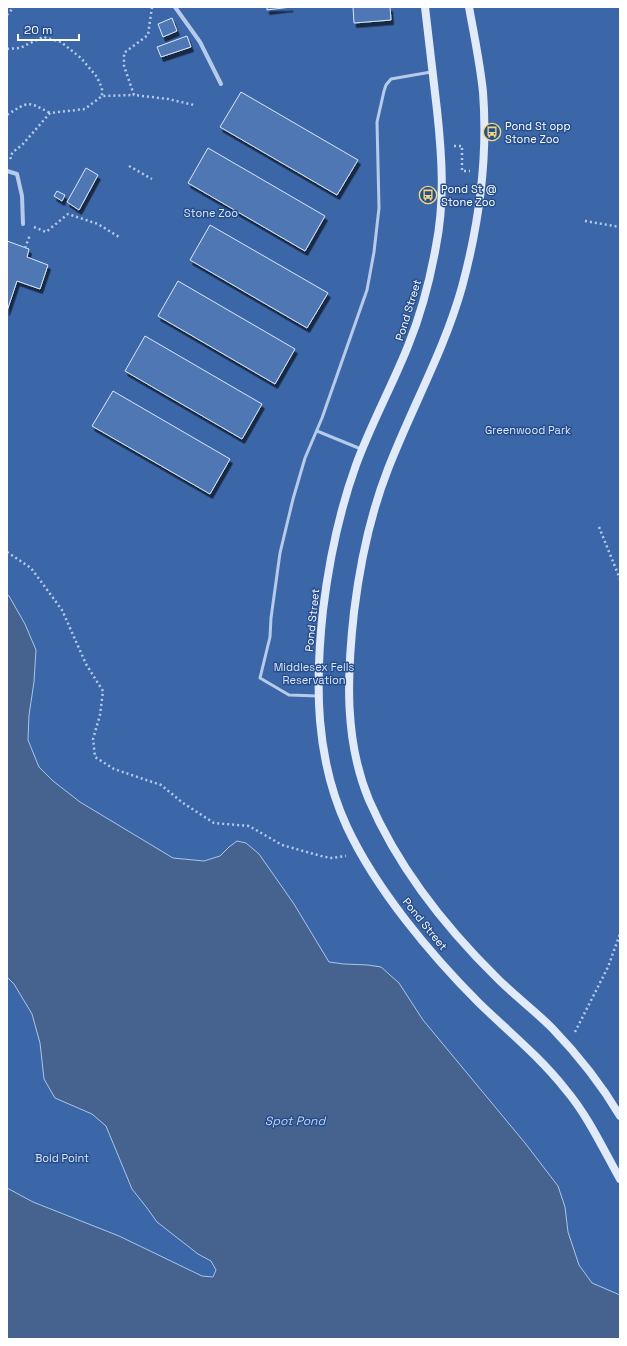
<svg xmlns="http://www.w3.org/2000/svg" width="627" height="1346" font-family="'Space Grotesk',sans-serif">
  <defs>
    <filter id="shadow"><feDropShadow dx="2.5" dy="4.5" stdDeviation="0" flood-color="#0009"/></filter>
  </defs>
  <rect width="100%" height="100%" fill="#274e8c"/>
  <rect fill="#3b67a9" x="7" y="7" width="613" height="1332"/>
  <path fill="#46628f" stroke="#aac5eb" d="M7,594l2,2 16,28 11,26 -2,32 -5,33 -1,25 11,27 14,14 27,21 93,56 31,3 16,-5 9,-9 8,-6 9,2 13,11 35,50 35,58 15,2 24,1 13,2 18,16 24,37 102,123 33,43 7,21 3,25 11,33 13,18 28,12v44h-613v-151l26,14 86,34 83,40 11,1 3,-7 -5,-9 -13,-7 -41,-32 -10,-14 -15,-19 -26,-63 -14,-12 -37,-16 -11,-19 -4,-36 -8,-29 -18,-30 -7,-7z"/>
  <g fill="#4f77b3" stroke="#dae6f8" filter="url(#shadow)">
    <path d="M267,7h24l-24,3z"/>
    <path d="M353,7h37l1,13 -37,3z"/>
    <path d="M172,18l5,13 -14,6 -5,-13z"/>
    <path d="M187,36l4,11 -30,10 -4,-10z"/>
    <path d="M241,92l117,68 -21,35 -117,-68z"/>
    <path d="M208,148l117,68 -20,35 -117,-68z"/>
    <path d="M86,168l12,7 -19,35 -12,-8z"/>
    <path d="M57,191l8,4 -3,6 -8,-5z"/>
    <path d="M210,225l118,68 -21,35 -117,-68z"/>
    <path d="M7,241l22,8 -2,8 21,8 -8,24 -23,-8 -10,30z"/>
    <path d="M178,281l117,68 -20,35 -117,-68z"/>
    <path d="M145,336l117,68 -20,35 -117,-68z"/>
    <path d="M113,391l117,68 -20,35 -118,-68z"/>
  </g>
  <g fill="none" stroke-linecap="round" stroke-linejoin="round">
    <g stroke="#b6cbea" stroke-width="2.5" stroke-dasharray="2 3" stroke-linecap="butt">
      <path d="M152,7l-4,28 -24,18v13l10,29 34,4 26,6"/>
      <path d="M7,15l7,-8"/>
      <path d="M7,49l13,-1 23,-11 18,5 20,16 16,19 5,11v8"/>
      <path d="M7,115c22,-14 20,-14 43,-2"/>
      <path d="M454,146h8v25h8"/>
      <path d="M11,159l-1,-2 3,-5 10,-8 27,-31 35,-4 17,-13 32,-1"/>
      <path d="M129,166l23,13"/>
      <path d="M585,221l35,6"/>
      <path d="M34,227l12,5 22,-18 30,10 21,13"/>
      <path d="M25,248l5,-13"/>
      <path d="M599,527l21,52"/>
      <path d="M7,552l24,16 31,42 24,54 17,27 -3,24 -7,24 2,18 19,12 47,16 22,18 31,20 35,3 33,19 39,11 10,2 15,-2"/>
      <path d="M575,1032l33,-65 12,-33"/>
    </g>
    <g stroke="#b6cbea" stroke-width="3">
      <path d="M317,431l44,18"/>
      <path d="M318,696l-29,-1 -29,-17 10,-41 1,-19 9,-65 13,-54 12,-41 17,-40 45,-128 7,-38 5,-44 -2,-86 7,-31 2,-6 5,-6 40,-7"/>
    </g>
    <g stroke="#b6cbea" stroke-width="4">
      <path d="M175,7l25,35 21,42"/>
      <path d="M7,171l10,3 5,22 1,28"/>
    </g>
    <g stroke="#e0eaf9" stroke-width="8">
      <path d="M425,7c4,34 8,69 12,103 5,46 8,91 -1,136 -6,34 -15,68 -28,100 -16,40 -37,78 -52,119 -17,47 -27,96 -33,145 -8,74 -8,148 24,217 29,62 83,127 132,176 30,29 61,54 87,87 22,26 37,59 54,89"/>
      <path d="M469,7c5,28 11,56 14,85 5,65 -4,132 -21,195 -18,64 -50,120 -74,182 -18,46 -28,94 -34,143 -7,63 -10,128 15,188 29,67 77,128 129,179 17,17 37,32 54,49 26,27 49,56 68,88"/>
    </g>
  </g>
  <defs>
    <symbol id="bus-ring" viewBox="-11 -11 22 22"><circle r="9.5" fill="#274e8c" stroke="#f3d77b" stroke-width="1.5"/><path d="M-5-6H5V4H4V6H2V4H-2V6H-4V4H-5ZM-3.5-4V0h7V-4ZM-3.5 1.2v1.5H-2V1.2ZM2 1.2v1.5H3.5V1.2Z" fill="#f3d77b"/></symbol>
  </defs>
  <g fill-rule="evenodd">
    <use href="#bus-ring" x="482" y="122" width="20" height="20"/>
    <use href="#bus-ring" x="418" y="185" width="20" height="20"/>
  </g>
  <g text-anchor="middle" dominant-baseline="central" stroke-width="3" stroke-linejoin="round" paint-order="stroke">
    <g font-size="11" fill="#fff" stroke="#274e8c" text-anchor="start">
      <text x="505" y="126">Pond St opp<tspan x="505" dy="13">Stone Zoo</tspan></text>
      <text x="441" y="189">Pond St @<tspan x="441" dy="13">Stone Zoo</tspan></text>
    </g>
    <g font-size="11" fill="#dae6f8" stroke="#274e8c">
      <text x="211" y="213">Stone Zoo</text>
      <text x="528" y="430">Greenwood Park</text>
      <text x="314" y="667">Middlesex Fells<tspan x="314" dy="13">Reservation</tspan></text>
      <text x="62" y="1158">Bold Point</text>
    </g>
    <g font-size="11" fill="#fff" stroke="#274e8c">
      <text transform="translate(408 310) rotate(-73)">Pond Street</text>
      <text transform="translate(312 620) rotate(-84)">Pond Street</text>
      <text transform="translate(425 924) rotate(51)">Pond Street</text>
    </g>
    <g font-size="12" font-style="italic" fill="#c2d5f1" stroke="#274e8c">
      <text x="295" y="1121">Spot Pond</text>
    </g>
  </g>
  <rect width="627" height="1346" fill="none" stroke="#ffffff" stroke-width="16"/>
  <path d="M18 34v6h61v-6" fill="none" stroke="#ffffff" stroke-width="2"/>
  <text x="24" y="34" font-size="12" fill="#ffffff" stroke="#274e8c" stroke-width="3" paint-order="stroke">20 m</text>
</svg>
